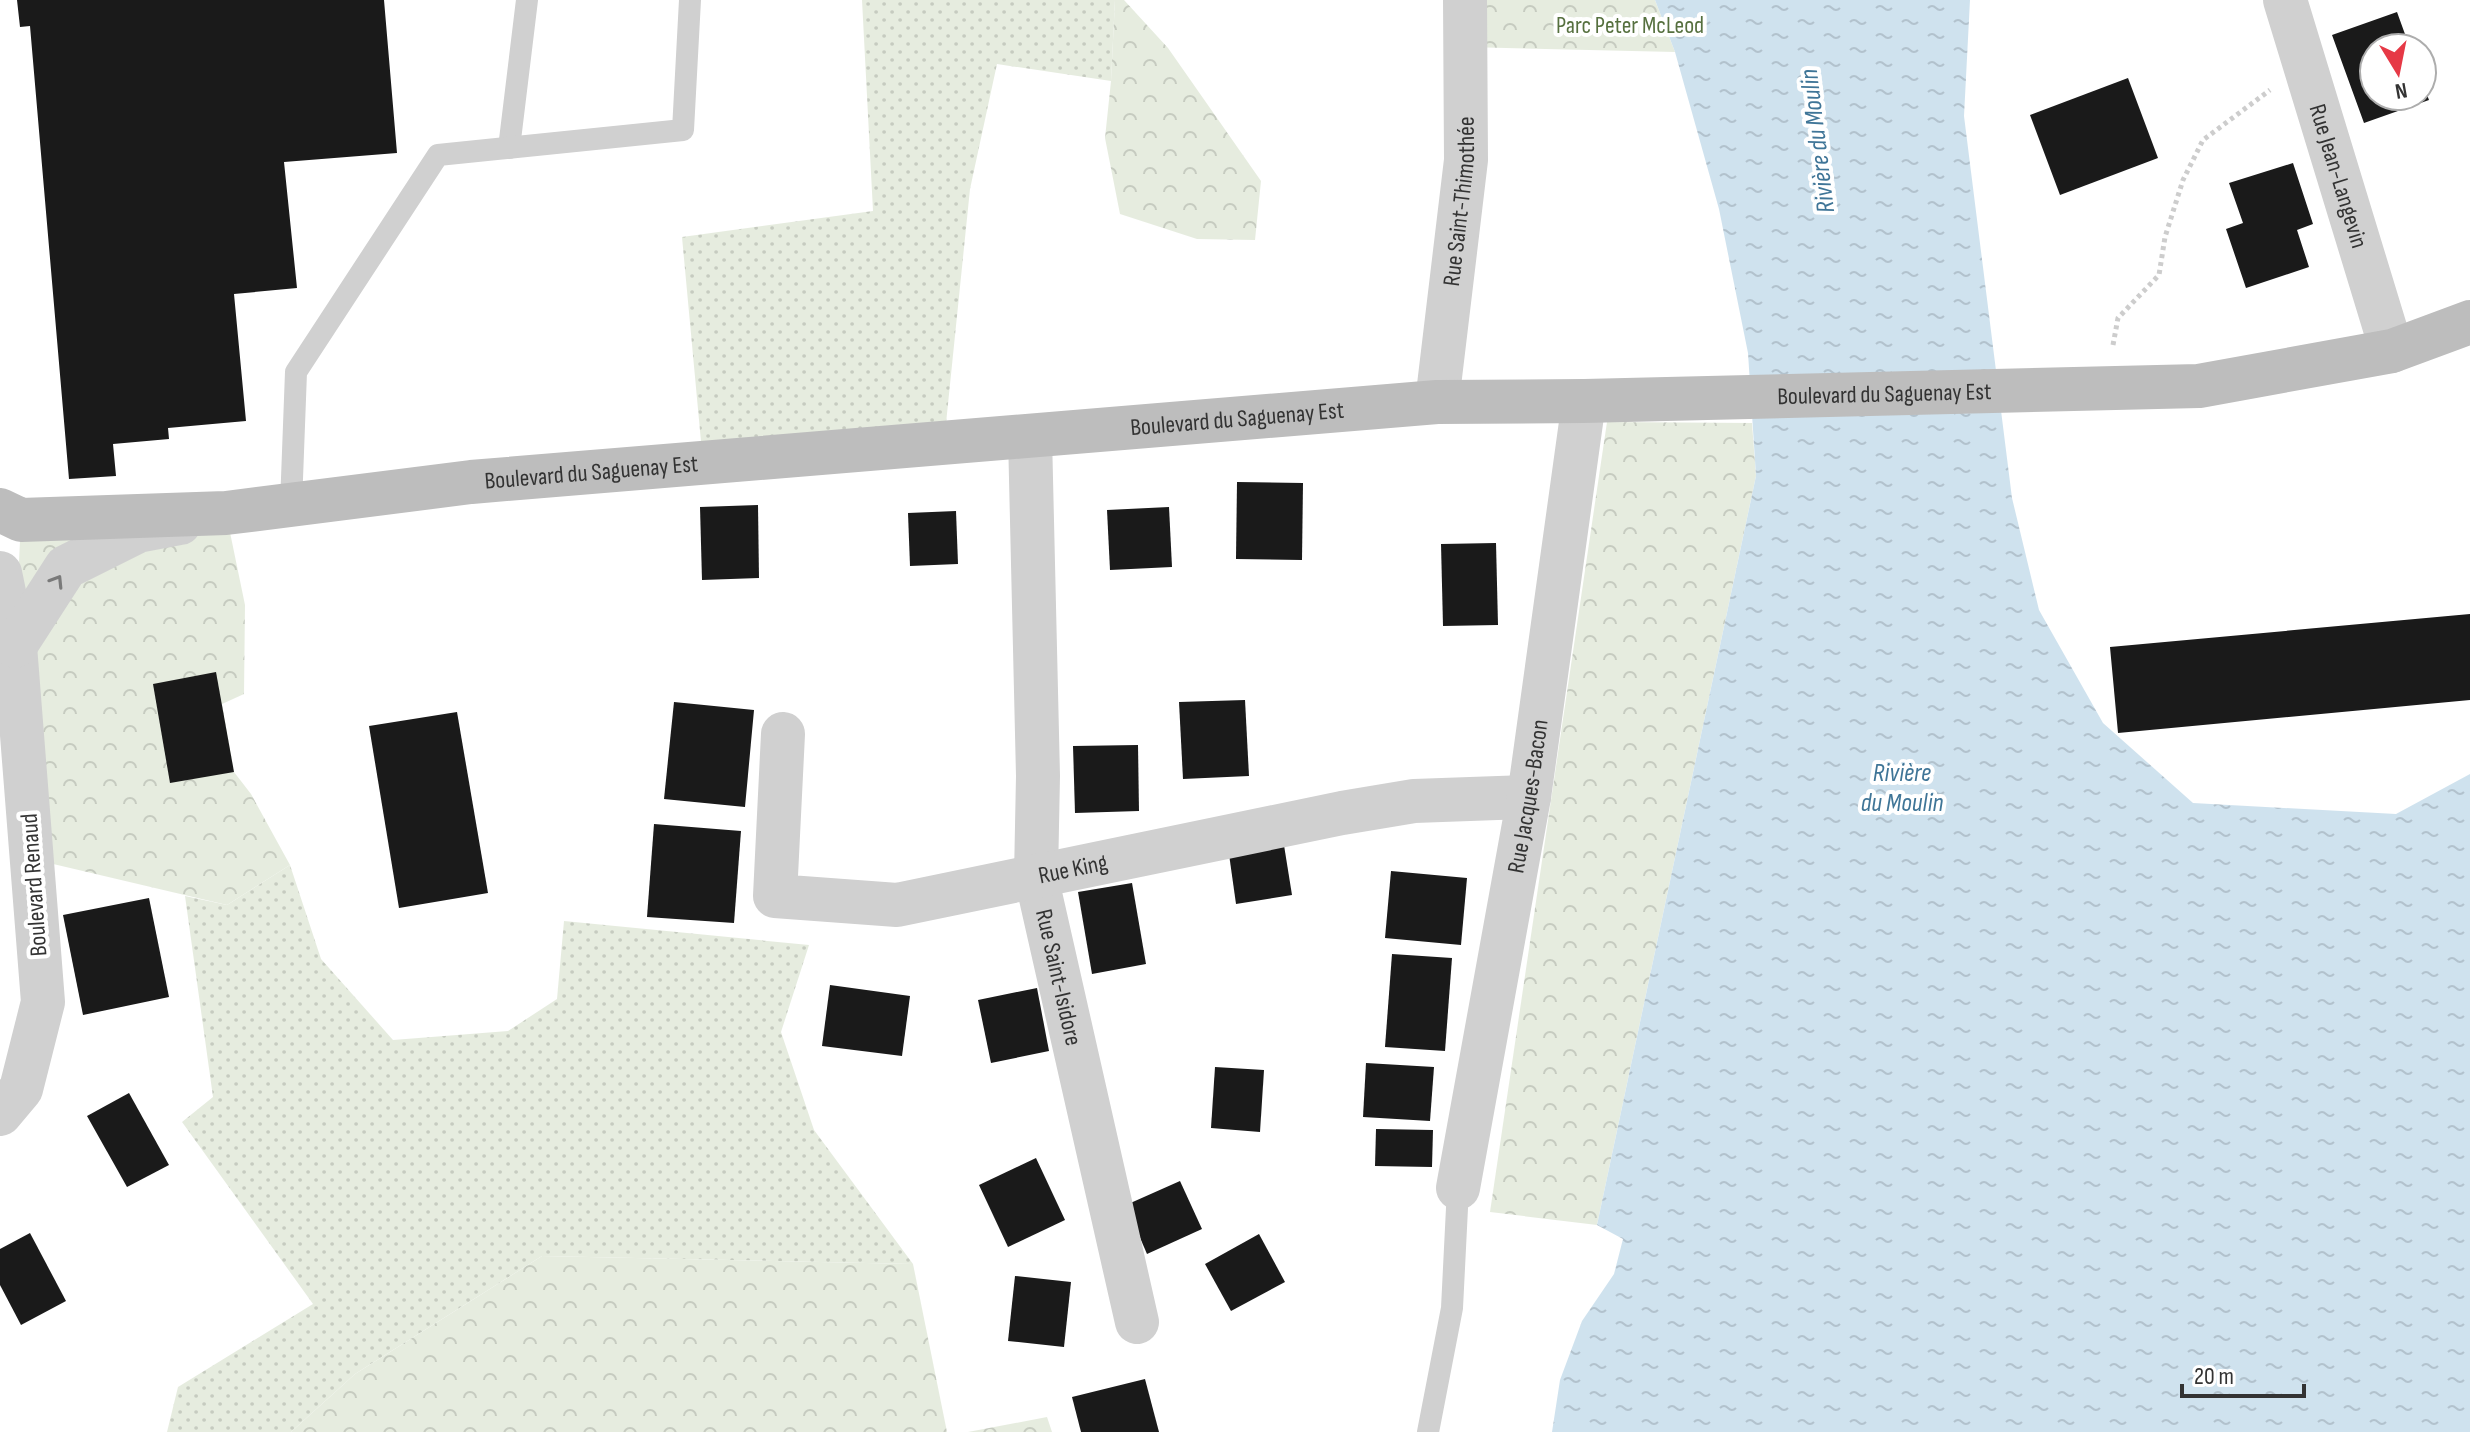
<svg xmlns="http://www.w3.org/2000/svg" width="2470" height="1432" font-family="'Sofia Sans Condensed',sans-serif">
  <defs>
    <pattern id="grass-dots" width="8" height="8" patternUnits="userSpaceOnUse" patternTransform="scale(2)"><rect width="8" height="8" fill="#e6ecdf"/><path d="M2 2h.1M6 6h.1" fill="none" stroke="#c6cbc0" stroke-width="1.8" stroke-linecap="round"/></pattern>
    <pattern id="forest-crowns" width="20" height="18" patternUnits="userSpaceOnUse" patternTransform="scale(2)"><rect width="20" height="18" fill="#e6ecdf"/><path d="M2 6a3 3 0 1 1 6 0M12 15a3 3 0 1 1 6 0" fill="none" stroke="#c6cbc0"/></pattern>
    <pattern id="water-ripples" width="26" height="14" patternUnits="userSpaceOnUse" patternTransform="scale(2)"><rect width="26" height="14" fill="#cfe2ee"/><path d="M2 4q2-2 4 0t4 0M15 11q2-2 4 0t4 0" fill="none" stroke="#b2c2cd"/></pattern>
  </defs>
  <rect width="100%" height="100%" fill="#fff"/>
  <g fill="url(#grass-dots)">
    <path d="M862,0h253l-4,81 -114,-17 -27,125 -26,254 -241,20 -21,-226 191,-26z"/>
    <path d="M290,865l31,94 72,81 115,-9 49,-32 7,-78 245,24 -28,87 33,98 99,134 -371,-8 -187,118 -64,58h-124l11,-45 135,-83 -131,-182 31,-25 -28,-201 42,9z"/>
  </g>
  <g fill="url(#forest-crowns)">
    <path d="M1115,0h9l44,48 93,133 -6,59 -58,-1 -77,-25 -15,-76 6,-57z"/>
    <path d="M1465,0h190l20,52 -209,-5z"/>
    <path d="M1607,422l145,1 4,53 -159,749 -107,-13z"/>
    <path d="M226,513l19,92 -1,89 -22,10 12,68 17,22 39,71 -63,40 -195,-46 -17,-213 6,-126z"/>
    <path d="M542,1256l371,8 34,168h-656l64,-58z"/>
    <path d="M1047,1417l5,15h-84z"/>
  </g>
  <path fill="url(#water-ripples)" d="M1655,0h315l-6,116 48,382 27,112 64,113 90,80 203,11 74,-40v658h-918l8,-52 22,-59 32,-47 9,-35 -26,-14 159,-749 -8,-123 -29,-144 -44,-157z"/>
  <g fill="#1a1a1a">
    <path d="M17,0h367l13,153 -113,9 13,126 -63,6 12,127 -78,7 1,11 -56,5 3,32 -47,3 -39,-453 -10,1z"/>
    <path d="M2397,12l13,36h-36v48h48v-14l7,18 -65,23 -32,-88z"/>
    <path d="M2128,78l30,80 -98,37 -30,-80z"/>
    <path d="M2293,163l20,61 -16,6 12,37 -63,21 -20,-59 17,-6 -14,-40z"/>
    <path d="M1237,482l66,1 -1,77 -66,-1z"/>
    <path d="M758,505l1,73 -57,2 -2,-73z"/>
    <path d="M1169,507l3,60 -62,3 -3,-60z"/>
    <path d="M956,511l2,53 -48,2 -2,-53z"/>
    <path d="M1496,543l2,82 -55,1 -2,-82z"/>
    <path d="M2470,614v86l-352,33 -8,-86z"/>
    <path d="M216,672l18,100 -64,11 -17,-99z"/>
    <path d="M1245,700l4,76 -66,3 -4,-77z"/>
    <path d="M674,702l80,8 -9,97 -81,-8z"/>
    <path d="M457,712l31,181 -89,15 -30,-182z"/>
    <path d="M1138,745l1,66 -64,2 -2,-67z"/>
    <path d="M654,824l87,7 -7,92 -87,-6z"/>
    <path d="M1283,839l9,56 -56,9 -8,-57z"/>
    <path d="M1391,871l76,7 -6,67 -76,-7z"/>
    <path d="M1132,883l14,81 -54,10 -14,-82z"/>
    <path d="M149,898l20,99 -86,18 -20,-100z"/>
    <path d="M1392,954l60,4 -7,93 -60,-4z"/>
    <path d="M830,985l80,11 -8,60 -80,-10z"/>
    <path d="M1037,988l12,63 -58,12 -13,-63z"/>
    <path d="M1366,1063l68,4 -4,54 -67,-4z"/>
    <path d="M1215,1067l49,3 -4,62 -49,-4z"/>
    <path d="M129,1093l40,72 -42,22 -40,-71z"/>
    <path d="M1376,1129l57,1 -1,37 -57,-1z"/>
    <path d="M1036,1158l29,62 -57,27 -29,-62z"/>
    <path d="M1180,1181l22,48 -55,25 -21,-49z"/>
    <path d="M30,1233l36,68 -45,24 -21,-40v-36z"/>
    <path d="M1259,1234l26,48 -54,29 -26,-47z"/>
    <path d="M1015,1276l56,6 -7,65 -56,-6z"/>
    <path d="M1145,1379l14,53h-78l-9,-35z"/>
  </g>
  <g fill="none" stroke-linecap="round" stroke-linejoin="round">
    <path stroke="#cdcdcd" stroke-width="5" stroke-dasharray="4 4" stroke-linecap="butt" d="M2113,345l5,-27 41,-43 6,-38 18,-57 20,-40 67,-50"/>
    <g stroke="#d0d0d0" stroke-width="22">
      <path d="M509,148l18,-148"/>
      <path d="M291,505l5,-133 142,-217 245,-25 7,-130"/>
      <path d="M1428,1432l24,-124 6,-120"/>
    </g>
    <g stroke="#d0d0d0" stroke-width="44">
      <path id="s1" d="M2285,0l107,351"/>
      <path id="s2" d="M1437,402l29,-242 -1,-160"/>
      <path id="s3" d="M1030,436l8,340 -2,100 101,446"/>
      <path id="s4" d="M783,734l-8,162 122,9 445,-92 72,-12 115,-4"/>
      <path d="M0,1114l21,-25 22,-87 -28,-356"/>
      <path id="s5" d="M1458,1188l71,-391 55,-396"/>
    </g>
    <g stroke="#d0d0d0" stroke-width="44">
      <path d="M0,573l15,73"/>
      <path d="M15,646l51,-79 72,-36 42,-8"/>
    </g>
    <path stroke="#bdbdbd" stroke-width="44" id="s6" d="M0,510l21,10 205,-7 245,-31 966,-80 147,-1 615,-15 193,-35 78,-29"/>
  </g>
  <defs><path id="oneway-chevron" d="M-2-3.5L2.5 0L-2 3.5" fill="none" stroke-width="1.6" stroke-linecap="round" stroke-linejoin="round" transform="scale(2)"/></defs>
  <use stroke="#7a7a7a" href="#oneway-chevron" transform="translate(57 581) rotate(-58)"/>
  <g text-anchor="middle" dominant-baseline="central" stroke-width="8" stroke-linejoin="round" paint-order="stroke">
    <g font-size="24" fill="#56703f" stroke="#fff">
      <text x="1630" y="25">Parc Peter McLeod</text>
    </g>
    <g font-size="24" fill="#333" stroke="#fff">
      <text stroke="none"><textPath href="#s1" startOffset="184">Rue Jean-Langevin</textPath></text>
      <text stroke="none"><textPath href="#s2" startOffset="202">Rue Saint-Thimothée</textPath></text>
      <text stroke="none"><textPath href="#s6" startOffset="1892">Boulevard du Saguenay Est</textPath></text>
      <text stroke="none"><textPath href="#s6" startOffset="1244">Boulevard du Saguenay Est</textPath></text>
      <text stroke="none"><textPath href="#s6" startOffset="596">Boulevard du Saguenay Est</textPath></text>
      <text stroke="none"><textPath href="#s5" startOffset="398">Rue Jacques-Bacon</textPath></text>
      <text stroke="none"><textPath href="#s4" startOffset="464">Rue King</textPath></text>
      <text transform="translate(34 885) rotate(-94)">Boulevard Renaud</text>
      <text stroke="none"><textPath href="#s3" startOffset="544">Rue Saint-Isidore</textPath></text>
    </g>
    <g font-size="26" font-style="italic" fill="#3f7597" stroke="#fff">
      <text transform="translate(1818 141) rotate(-97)">Rivière du Moulin</text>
      <text x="1902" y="773">Rivière<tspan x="1902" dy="30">du Moulin</tspan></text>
    </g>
  </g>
  <g transform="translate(2398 72) rotate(170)"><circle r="38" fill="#ffffff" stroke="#adadad" stroke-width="2"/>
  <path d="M0-6L14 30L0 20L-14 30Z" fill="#e63946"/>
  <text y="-12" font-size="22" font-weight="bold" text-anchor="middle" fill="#333333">N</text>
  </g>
  <path d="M2182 1384v12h122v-12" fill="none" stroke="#333333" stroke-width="4"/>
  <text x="2194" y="1384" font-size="24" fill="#333333" stroke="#ffffff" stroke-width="6" paint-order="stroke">20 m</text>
</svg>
